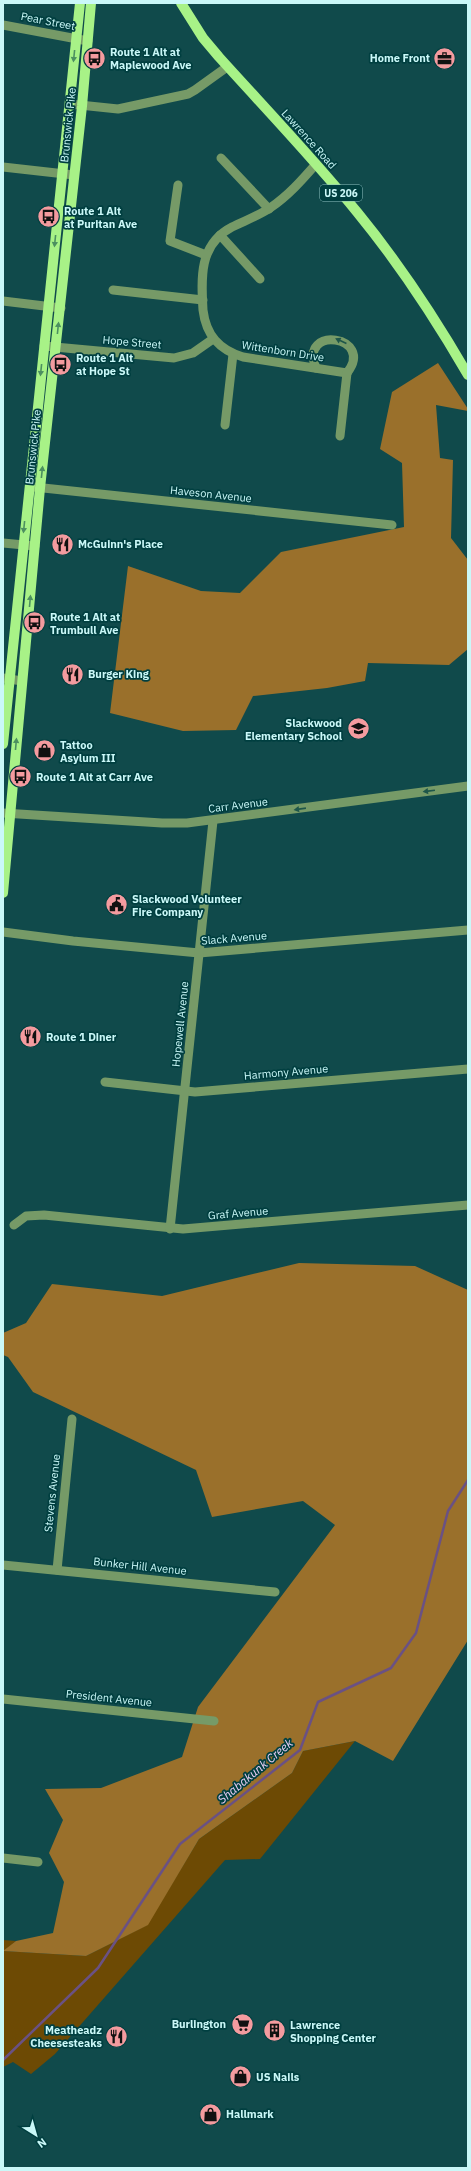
<svg xmlns="http://www.w3.org/2000/svg" width="471" height="2171" font-family="'IBM Plex Sans',sans-serif">
  <rect width="100%" height="100%" fill="#104a4b"/>
  <path fill="#6d4a04" d="M355,1741l-95,118 -35,1 -170,194 -24,20 -18,-12 -10,5v-127l13,1 -12,10 82,5 61,-31 52,-86 93,-66 11,-22z"/>
  <g fill="#9a702b">
    <path d="M438,363l30,46v2l-32,-6 4,53 13,2 -2,78 17,22v89l-19,16 -81,-2 -3,18 -38,7 -74,8 -17,34 -53,1 -73,-18 18,-147 73,25 39,2 41,-41 123,-25 -2,-64 -22,-14 12,-57z"/>
    <path d="M299,1263l116,3 53,24v350l-75,121 -38,-20 -52,10 -11,22 -93,66 -51,86 -62,31 -83,-5 13,-10 37,-8 11,-51 -15,-29 14,-33 -18,-31 56,-1 81,-31 16,-50 137,-182 -32,-24 -91,16 -16,-47 -163,-78 -25,-35 -5,-2v-22l23,-10 26,-39 110,12z"/>
  </g>
  <g fill="none" stroke-linecap="round" stroke-linejoin="round">
    <path stroke="#6a5184" stroke-width="2.5" d="M3,2060l95,-92 82,-124 120,-94 18,-48 73,-34 25,-35 32,-122 20,-31"/>
    <g stroke="#769a67" stroke-width="9">
      <path d="M3,25l85,16"/>
      <path d="M70,104l48,5 70,-15 7,-4 32,-23"/>
      <path d="M221,158l48,51"/>
      <path d="M316,164c-14,16 -28,32 -46,44 -12,8 -26,13 -38,19 -33,17 -31,51 -29,83 3,25 16,40 40,47l104,16"/>
      <path d="M3,167l71,8"/>
      <path d="M178,185l-8,56 36,14"/>
      <path d="M220,235l40,44"/>
      <path d="M113,290l90,10"/>
      <path d="M3,301l58,7"/>
      <path d="M44,346l130,12 19,-5 20,-14"/>
      <path d="M316,368c-18,-44 60,-32 31,5"/>
      <path d="M225,425l8,-71"/>
      <path d="M340,436l7,-63"/>
      <path d="M34,487l358,38"/>
      <path d="M3,543l32,3"/>
      <path d="M3,678l19,3"/>
      <path d="M3,813l159,10h25l281,-37"/>
      <path d="M3,932l70,9 126,12 269,-23"/>
      <path d="M105,1082l90,10 273,-23"/>
      <path d="M14,1225l12,-9 18,-1 139,14 285,-24"/>
      <path d="M170,1229l43,-408"/>
      <path d="M3,1565l272,27"/>
      <path d="M57,1570l15,-151"/>
      <path d="M3,1699l211,22"/>
      <path d="M3,1858l35,4"/>
    </g>
    <g stroke="#a8f287" stroke-width="10">
      <path d="M181,3l22,35 16,19c46,51 94,101 138,155 41,50 78,106 111,163"/>
      <path d="M3,744l77,-741"/>
      <path d="M3,893l37,-405 42,-382 9,-103"/>
    </g>
  </g>
  <defs><path id="oneway-solid" d="M-6-.8H1V-3.2L6.5 0L1 3.2V.8H-6Z"/></defs>
  <g fill="#4c9060">
    <use href="#oneway-solid" transform="translate(74 56) rotate(96)"/>
    <use href="#oneway-solid" transform="translate(55 241) rotate(96)"/>
    <use href="#oneway-solid" transform="translate(58 328) rotate(-84)"/>
    <use href="#oneway-solid" transform="translate(41 370) rotate(96)"/>
    <use href="#oneway-solid" transform="translate(42 472) rotate(-84)"/>
    <use href="#oneway-solid" transform="translate(24 527) rotate(96)"/>
    <use href="#oneway-solid" transform="translate(30 601) rotate(-85)"/>
    <use href="#oneway-solid" transform="translate(16 744) rotate(-85)"/>
  </g>
  <g fill="#1e564a">
    <use href="#oneway-solid" transform="translate(341 341) rotate(-155)"/>
    <use href="#oneway-solid" transform="translate(429 791) rotate(173)"/>
    <use href="#oneway-solid" transform="translate(300 809) rotate(172)"/>
  </g>
  <defs>
    <symbol id="bus-disc" viewBox="-11 -11 22 22"><circle r="9.5" fill="#f49b9f" stroke="#003f40"/><path d="M-5-6H5V4H4V6H2V4H-2V6H-4V4H-5ZM-3.5-4V0h7V-4ZM-3.5 1.2v1.5H-2V1.2ZM2 1.2v1.5H3.5V1.2Z" fill="#111"/></symbol>
    <symbol id="office-disc" viewBox="-11 -11 22 22"><circle r="9.5" fill="#f49b9f" stroke="#003f40"/><path d="M-6-3h4V-5.5h4V-3h4V5H-6ZM-1-4.5V-3h2v-1.5ZM-6 0V1H6V0Z" fill="#111"/></symbol>
    <symbol id="restaurant-disc" viewBox="-11 -11 22 22"><circle r="9.5" fill="#f49b9f" stroke="#003f40"/><path d="M-5-6h1v4h1v-4h1v4h1v-4h1v5L-1.5 .5V6h-2V.5L-5-1ZM5-6V6H3V1.5H1.5Q1.5-4 5-6Z" fill="#111"/></symbol>
    <symbol id="school-disc" viewBox="-11 -11 22 22"><circle r="9.5" fill="#f49b9f" stroke="#003f40"/><path d="M0-5L7-2L0 1L-7-2ZM-4 1L0 2.5L4 1V4Q0 6-4 4Z" fill="#111"/></symbol>
    <symbol id="shop-disc" viewBox="-11 -11 22 22"><circle r="9.5" fill="#f49b9f" stroke="#003f40"/><path d="M-5-2.5h2.3a2.7 3.5 0 0 1 5.4 0H5L5.5 6h-11ZM-1.5-2.5h3a1.5 2.3 0 0 0-3 0Z" fill="#111"/></symbol>
    <symbol id="civic-disc" viewBox="-11 -11 22 22"><circle r="9.5" fill="#f49b9f" stroke="#003f40"/><path d="M-.6-6.5H3V-4.5H.6V-3L4-1V1h2V6H-6V1h2V-1L-.6-3ZM-1.2 2.5V6h2.4V2.5Z" fill="#111"/></symbol>
    <symbol id="supermarket-disc" viewBox="-11 -11 22 22"><circle r="9.5" fill="#f49b9f" stroke="#003f40"/><path d="M-6-5.5h2.5l.6 2H6L4.5 2H-2.5L-4.4-4H-6ZM-1.5 3.2a1.3 1.3 0 1 0 .1 0ZM3 3.2a1.3 1.3 0 1 0 .1 0Z" fill="#111"/></symbol>
    <symbol id="building-disc" viewBox="-11 -11 22 22"><circle r="9.5" fill="#f49b9f" stroke="#003f40"/><path d="M-4-6H4V6H1V3H-1V6H-4ZM-2.5-4.3h1.7v1.8h-1.7ZM.8-4.3h1.7v1.8H.8ZM-2.5-1h1.7V.8h-1.7ZM.8-1h1.7V.8H.8Z" fill="#111"/></symbol>
  </defs>
  <g fill-rule="evenodd">
    <use href="#bus-disc" x="82" y="46" width="25" height="25"/>
    <use href="#office-disc" x="432" y="46" width="25" height="25"/>
    <use href="#bus-disc" x="36" y="204" width="25" height="25"/>
    <use href="#bus-disc" x="48" y="352" width="25" height="25"/>
    <use href="#restaurant-disc" x="50" y="532" width="25" height="25"/>
    <use href="#bus-disc" x="22" y="610" width="25" height="25"/>
    <use href="#restaurant-disc" x="60" y="662" width="25" height="25"/>
    <use href="#school-disc" x="346" y="716" width="25" height="25"/>
    <use href="#shop-disc" x="32" y="738" width="25" height="25"/>
    <use href="#bus-disc" x="8" y="764" width="25" height="25"/>
    <use href="#civic-disc" x="104" y="892" width="25" height="25"/>
    <use href="#restaurant-disc" x="18" y="1024" width="25" height="25"/>
    <use href="#supermarket-disc" x="230" y="2012" width="25" height="25"/>
    <use href="#building-disc" x="262" y="2018" width="25" height="25"/>
    <use href="#restaurant-disc" x="104" y="2024" width="25" height="25"/>
    <use href="#shop-disc" x="228" y="2064" width="25" height="25"/>
    <use href="#shop-disc" x="198" y="2102" width="25" height="25"/>
  </g>
  <g text-anchor="middle" dominant-baseline="central" stroke-width="3.5" stroke-linejoin="round" paint-order="stroke">
    <rect fill="#003f40" stroke="#8dc0c1" stroke-width="1" x="320" y="185" width="42" height="16" rx="3"/>
    <g font-size="10" font-weight="bold" fill="#caf8f8">
      <text x="341" y="193">US 206</text>
    </g>
    <g font-size="11" fill="#caf8f8" stroke="#003f40">
      <text transform="translate(48 21) rotate(11)">Pear Street</text>
      <text transform="translate(68 125) rotate(-84)">Brunswick Pike</text>
      <text transform="translate(309 139) rotate(48)">Lawrence Road</text>
      <text transform="translate(132 342) rotate(5)">Hope Street</text>
      <text transform="translate(283 351) rotate(9)">Wittenborn Drive</text>
      <text transform="translate(33 447) rotate(-84)">Brunswick Pike</text>
      <text transform="translate(211 494) rotate(6)">Haveson Avenue</text>
      <text transform="translate(238 805) rotate(-7)">Carr Avenue</text>
      <text transform="translate(234 938) rotate(-5)">Slack Avenue</text>
      <text transform="translate(180 1024) rotate(-84)">Hopewell Avenue</text>
      <text transform="translate(286 1072) rotate(-5)">Harmony Avenue</text>
      <text transform="translate(238 1213) rotate(-5)">Graf Avenue</text>
      <text transform="translate(52 1493) rotate(-84)">Stevens Avenue</text>
      <text transform="translate(140 1566) rotate(6)">Bunker Hill Avenue</text>
      <text transform="translate(109 1698) rotate(6)">President Avenue</text>
    </g>
    <g font-size="11" font-weight="bold" fill="#caf8f8" stroke="#003f40" text-anchor="start">
      <text x="110" y="52">Route 1 Alt at<tspan x="110" dy="13">Maplewood Ave</tspan></text>
      <text x="430" y="58" text-anchor="end">Home Front</text>
      <text x="64" y="211">Route 1 Alt<tspan x="64" dy="13">at Puritan Ave</tspan></text>
      <text x="76" y="358">Route 1 Alt<tspan x="76" dy="13">at Hope St</tspan></text>
      <text x="78" y="544">McGuinn's Place</text>
      <text x="50" y="617">Route 1 Alt at<tspan x="50" dy="13">Trumbull Ave</tspan></text>
      <text x="88" y="674">Burger King</text>
      <text x="342" y="723" text-anchor="end">Slackwood<tspan x="342" dy="13">Elementary School</tspan></text>
      <text x="60" y="745">Tattoo<tspan x="60" dy="13">Asylum III</tspan></text>
      <text x="36" y="777">Route 1 Alt at Carr Ave</text>
      <text x="132" y="899">Slackwood Volunteer<tspan x="132" dy="13">Fire Company</tspan></text>
      <text x="46" y="1037">Route 1 Diner</text>
      <text x="226" y="2024" text-anchor="end">Burlington</text>
      <text x="290" y="2025">Lawrence<tspan x="290" dy="13">Shopping Center</tspan></text>
      <text x="102" y="2030" text-anchor="end">Meatheadz<tspan x="102" dy="13">Cheesesteaks</tspan></text>
      <text x="256" y="2077">US Nails</text>
      <text x="226" y="2114">Hallmark</text>
    </g>
    <g font-size="12" font-style="italic" fill="#ecd0f7" stroke="#003f40">
      <text transform="translate(255 1771) rotate(-40)">Shabakunk Creek</text>
    </g>
  </g>
  <rect width="471" height="2171" fill="none" stroke="#caf8f8" stroke-width="8"/>
  <g transform="translate(36 2135) rotate(143)" stroke="#003f40" stroke-width="3" paint-order="stroke">
  <path d="M0-3L7 15L0 10L-7 15Z" fill="#caf8f8"/>
  <text y="-6" font-size="11" font-weight="bold" text-anchor="middle" fill="#caf8f8">N</text>
  </g>
</svg>
